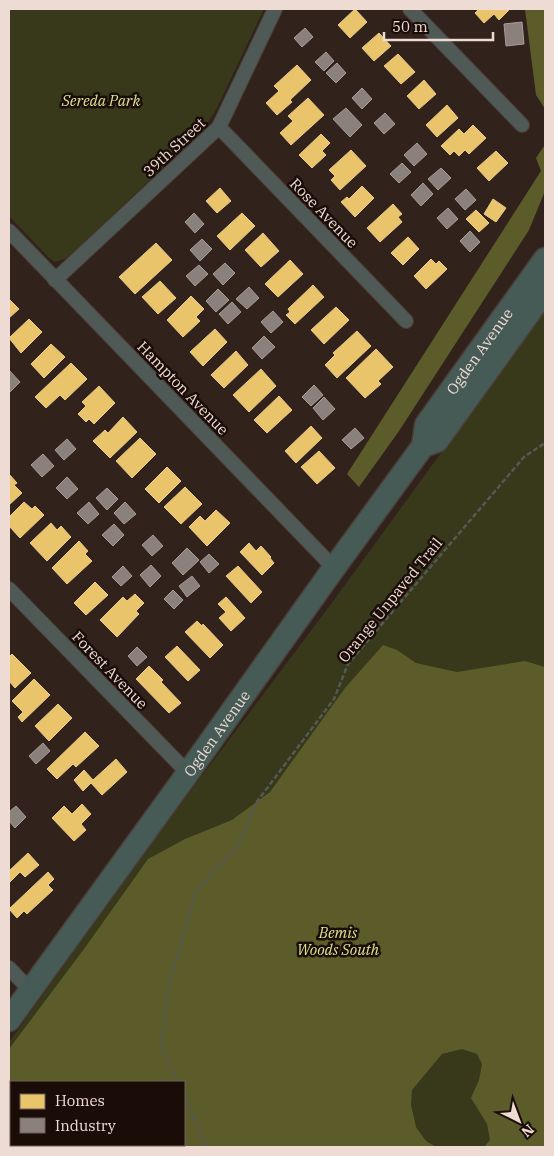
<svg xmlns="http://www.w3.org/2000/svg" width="554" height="1156" font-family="'IBM Plex Serif',serif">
  <rect width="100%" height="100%" fill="#32221c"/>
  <g fill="#38381b" fill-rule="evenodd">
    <path d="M9,9h255l-48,101 -15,22 -134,126 -12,4 -6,-4 -40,-42z"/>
    <path d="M545,310v837h-536v-105l162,-225 160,-213zM11,1082h173v63h-173z"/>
  </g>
  <g fill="#5b5c2a" fill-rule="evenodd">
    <path d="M525,9h19l1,32v68l-9,-14z"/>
    <path d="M545,141v50l-16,39 -130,201 -40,56 -12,-13 194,-303 -5,-13 8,-12z"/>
    <path d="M383,645l14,5 19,13 41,9 68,-11 20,6v480h-61l6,-7 -3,-16 -16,-26 8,-18 3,-16 -5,-10 -15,-5 -20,5 -30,36 -1,15 5,22 10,14 10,6h-427v-98l75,-100 64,-90 37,-20 47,-19 38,-28 75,-104zM11,1082h173v63h-173z"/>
  </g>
  <g fill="#e9c46a" stroke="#eacb8a">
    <path d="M355,9l12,13 -17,16 -12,-13z"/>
    <path d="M479,9h31l-11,11 -5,-6 -10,9 -9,-10z"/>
    <path d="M379,33l12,13 -17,15 -12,-13z"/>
    <path d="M398,54l17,18 -14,12 -17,-18z"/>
    <path d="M297,65l14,15 -21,20 2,2 -15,13 -11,-12 13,-12 -5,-5z"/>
    <path d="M424,80l12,14 -17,15 -12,-13z"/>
    <path d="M308,98l16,17 -33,30 -11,-12 13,-12 -5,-5z"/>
    <path d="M447,105l11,13 -21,19 -11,-12z"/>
    <path d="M473,125l13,13 -17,16 -4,-4 -6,6 -5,-5 -4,4 -9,-9 18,-17 5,5z"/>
    <path d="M321,134l9,9 -8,8 4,4 -14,13 -13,-13z"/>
    <path d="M351,150l15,16 -26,24 -9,-10 4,-4 -6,-6z"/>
    <path d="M496,151l12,12 -19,18 -12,-13z"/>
    <path d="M362,186l12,12 -19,19 -14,-15 6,-5 2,2z"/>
    <path d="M220,188l11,13 -14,12 -11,-12z"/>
    <path d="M493,199l13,9 -10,14 -12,-8z"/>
    <path d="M393,204l9,10 -4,3 4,5 -22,20 -13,-14z"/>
    <path d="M476,210l13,13 -10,9 -13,-13z"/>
    <path d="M242,213l13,13 -25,24 -13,-14z"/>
    <path d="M263,233l16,18 -18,16 -16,-17z"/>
    <path d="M408,237l11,12 -16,16 -12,-12z"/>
    <path d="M156,243l16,17 -37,34 -16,-17z"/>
    <path d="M431,259l5,5 3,-3 8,8 -21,20 -12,-13z"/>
    <path d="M290,260l13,14 -25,23 -13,-13z"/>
    <path d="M160,281l16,17 -18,16 -16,-17z"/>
    <path d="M313,285l11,12 -29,27 -9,-9 4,-3 -2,-3z"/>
    <path d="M191,296l13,13 -8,8 4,4 -17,16 -16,-17z"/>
    <path d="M9,299l10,10 -10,9z"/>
    <path d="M336,307l13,13 -25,24 -13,-14z"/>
    <path d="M29,319l13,13 -21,21 -12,-15z"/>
    <path d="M215,329l12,13 -24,24 -13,-14z"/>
    <path d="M357,331l14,15 -34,32 -12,-13 10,-10 -2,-2z"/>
    <path d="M51,344l14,13 -21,21 -13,-14z"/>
    <path d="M376,349l17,18 -15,14 3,3 -16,14 -19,-20z"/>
    <path d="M236,351l12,14 -24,23 -13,-13z"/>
    <path d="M71,363l16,16 -22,21 -5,-5 -14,13 -11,-11z"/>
    <path d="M261,369l15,17 -27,26 -16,-17z"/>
    <path d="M99,386l16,17 -21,21 -5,-5 -3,3 -8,-8 8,-8 -4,-4z"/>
    <path d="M279,396l13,14 -25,23 -13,-13z"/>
    <path d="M123,417l14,15 -27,26 -17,-17 12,-11 3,3z"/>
    <path d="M311,426l11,12 -26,25 -11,-12z"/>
    <path d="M140,438l16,16 -24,24 -16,-17z"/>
    <path d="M319,451l16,17 -18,16 -16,-17z"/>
    <path d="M167,467l14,14 -22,22 -14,-14z"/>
    <path d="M9,474l8,9 -3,2 8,8 -13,12z"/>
    <path d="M185,487l17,17 -21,20 -17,-17z"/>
    <path d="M24,502l8,7 3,-3 9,9 -24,23 -11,-12v-9z"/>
    <path d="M216,510l14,13 -23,23 -18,-19 11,-11 5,5z"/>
    <path d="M51,523l6,7 4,-4 10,11 -24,24 -17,-18z"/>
    <path d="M79,541l9,10 -3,3 7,7 -25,23 -15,-16z"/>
    <path d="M249,543l7,8 5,-5 10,11 -1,1 4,5 -12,12 -22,-23z"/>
    <path d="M238,566l24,26 -11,11 -25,-27z"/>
    <path d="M95,582l13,13 -22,20 -12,-12z"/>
    <path d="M135,594l9,9 -8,8 3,3 -22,23 -17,-17 23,-23 4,4z"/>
    <path d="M226,597l19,21 -14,13 -12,-13 7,-6 -8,-8z"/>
    <path d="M197,621l5,5 1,-2 20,21 -13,13 -25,-26z"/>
    <path d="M177,646l23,24 -12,11 -23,-24z"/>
    <path d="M12,654l19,19 -16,15 -6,-7v-24z"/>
    <path d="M149,666l14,14 -2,2 20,21 -12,10 -33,-34z"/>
    <path d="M34,679l16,16 -28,27 -4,-5 5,-5 -11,-11z"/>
    <path d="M58,704l14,14 -23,23 -14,-15z"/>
    <path d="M85,732l14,14 -23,21 -3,-3 -16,15 -10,-10z"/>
    <path d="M116,759l11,13 -25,23 -11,-12 -8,8 -9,-11 10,-10 9,10z"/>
    <path d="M82,804l9,10 -10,10 5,6 -12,11 -22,-23 12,-12 8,8z"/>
    <path d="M28,853l11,12 -14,12 -5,-5 -11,11v-12z"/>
    <path d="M48,872l6,7 -6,6 5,5 -26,24 -3,-3 -7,7 -8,-9z"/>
  </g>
  <g fill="#8a817c" stroke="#a89c96">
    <path d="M522,22l2,22 -18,2 -2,-22z"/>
    <path d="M305,28l8,9 -11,10 -8,-9z"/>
    <path d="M326,52l8,9 -10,10 -9,-9z"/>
    <path d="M337,63l9,10 -10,10 -10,-10z"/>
    <path d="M362,88l10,11 -10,10 -10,-11z"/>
    <path d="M346,108l16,17 -12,12 -17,-18z"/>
    <path d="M385,113l10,11 -11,10 -10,-11z"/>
    <path d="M417,143l10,11 -13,12 -10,-11z"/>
    <path d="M402,163l9,9 -12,11 -9,-9z"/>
    <path d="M441,168l10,10 -13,12 -10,-11z"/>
    <path d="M423,183l10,11 -12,12 -10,-11z"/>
    <path d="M466,189l10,11 -11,10 -10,-11z"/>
    <path d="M448,208l10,11 -11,10 -10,-11z"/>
    <path d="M194,213l10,11 -9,9 -10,-11z"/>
    <path d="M470,231l10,11 -10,10 -10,-11z"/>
    <path d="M202,239l10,10 -12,12 -10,-11z"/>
    <path d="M225,263l10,10 -12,12 -10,-11z"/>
    <path d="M199,265l9,9 -13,12 -9,-10z"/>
    <path d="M249,287l10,11 -12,11 -11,-10z"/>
    <path d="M218,289l11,11 -13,12 -10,-11z"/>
    <path d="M232,302l9,10 -13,12 -9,-10z"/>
    <path d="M273,311l10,11 -12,11 -10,-11z"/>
    <path d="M264,336l11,11 -13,12 -10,-11z"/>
    <path d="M9,370l11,12 -11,11z"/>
    <path d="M314,385l9,10 -12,11 -9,-9z"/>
    <path d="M324,397l11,12 -12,11 -10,-12z"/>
    <path d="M355,428l9,10 -13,11 -9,-9z"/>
    <path d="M67,439l9,10 -12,11 -9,-10z"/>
    <path d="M43,454l11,12 -12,11 -11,-12z"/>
    <path d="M67,477l11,12 -11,10 -11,-11z"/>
    <path d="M107,488l11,11 -11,11 -11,-12z"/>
    <path d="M89,502l10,12 -11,10 -11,-11z"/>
    <path d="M125,502l11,12 -12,10 -10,-11z"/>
    <path d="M114,524l10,11 -11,11 -11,-11z"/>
    <path d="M153,535l10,11 -11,10 -10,-11z"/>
    <path d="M187,548l12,12 -16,15 -11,-12z"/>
    <path d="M209,554l10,10 -10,9 -9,-11z"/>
    <path d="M151,565l10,11 -11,11 -10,-12z"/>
    <path d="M123,566l9,10 -11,10 -9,-9z"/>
    <path d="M192,576l8,10 -13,11 -8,-11z"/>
    <path d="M173,590l10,10 -9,9 -10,-10z"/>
    <path d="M137,647l10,10 -10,9 -9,-10z"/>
    <path d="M43,743l7,8 -14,13 -7,-8z"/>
    <path d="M16,806l10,11 -11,11 -6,-7v-9z"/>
  </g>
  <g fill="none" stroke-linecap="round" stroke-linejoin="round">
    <defs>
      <g id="minor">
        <path d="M410,9l112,116"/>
        <path d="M219,127l187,194"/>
        <path d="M9,231l325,337"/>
        <path d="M55,280l164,-153 56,-118"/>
        <path d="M9,589l179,184"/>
        <path d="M9,968l21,22"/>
      </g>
      <g id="primary">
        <path d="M423,446l14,-5 108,-150"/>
        <path id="s1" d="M9,1020l179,-247 146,-205 89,-122 3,-21 119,-166"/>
      </g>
    </defs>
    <use href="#minor" stroke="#4b3d37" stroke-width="16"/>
    <use href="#primary" stroke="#4b3d37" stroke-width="25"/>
    <g stroke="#545954" stroke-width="2.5" stroke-dasharray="5 2.5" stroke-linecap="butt">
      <path d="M178,1082l-16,-35 5,-55 29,-101 42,-45 18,-43 78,-104 14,-35 176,-207 21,-14"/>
      <path d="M184,1095l23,52"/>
    </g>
    <use href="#minor" stroke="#4f5a56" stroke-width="14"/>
    <use href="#primary" stroke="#465b56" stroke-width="22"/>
  </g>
  <g text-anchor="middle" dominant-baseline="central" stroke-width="5" stroke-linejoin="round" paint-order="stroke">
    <g font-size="15" font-style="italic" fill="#dde38e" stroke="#1a0d08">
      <text x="101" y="100">Sereda Park</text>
      <text x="338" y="932">Bemis<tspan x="338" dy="17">Woods South</tspan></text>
    </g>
    <g font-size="15" fill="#eedbd3" stroke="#1a0d08">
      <text transform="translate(174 147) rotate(-43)">39th Street</text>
      <text transform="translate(324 213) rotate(46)">Rose Avenue</text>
      <text stroke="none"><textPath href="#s1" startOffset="820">Ogden Avenue</textPath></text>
      <text transform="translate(183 388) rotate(46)">Hampton Avenue</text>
      <text transform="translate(390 600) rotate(-51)">Orange Unpaved Trail</text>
      <text transform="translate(110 670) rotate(46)">Forest Avenue</text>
      <text stroke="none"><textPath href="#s1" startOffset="354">Ogden Avenue</textPath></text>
    </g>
  </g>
  <rect width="554" height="1156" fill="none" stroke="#eedbd3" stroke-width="20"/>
  <rect x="10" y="1081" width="175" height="65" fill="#1a0d08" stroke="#6f5f59"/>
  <rect x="20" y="1094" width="25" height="15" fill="#e9c46a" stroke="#6f5f59"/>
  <text x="55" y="1106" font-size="15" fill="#eedbd3">Homes</text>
  <rect x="20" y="1118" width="25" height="15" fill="#8a817c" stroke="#6f5f59"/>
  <text x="55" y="1131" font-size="15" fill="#eedbd3">Industry</text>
  <g transform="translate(519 1121) rotate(138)" stroke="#1a0d08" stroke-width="4" paint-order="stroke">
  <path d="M0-4L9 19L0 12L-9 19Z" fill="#eedbd3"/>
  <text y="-8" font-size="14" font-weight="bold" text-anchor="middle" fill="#eedbd3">N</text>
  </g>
  <path d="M384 32v8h109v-8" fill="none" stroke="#eedbd3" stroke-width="2.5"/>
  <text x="392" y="32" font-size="15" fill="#eedbd3" stroke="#1a0d08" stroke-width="4" paint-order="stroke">50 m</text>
</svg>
